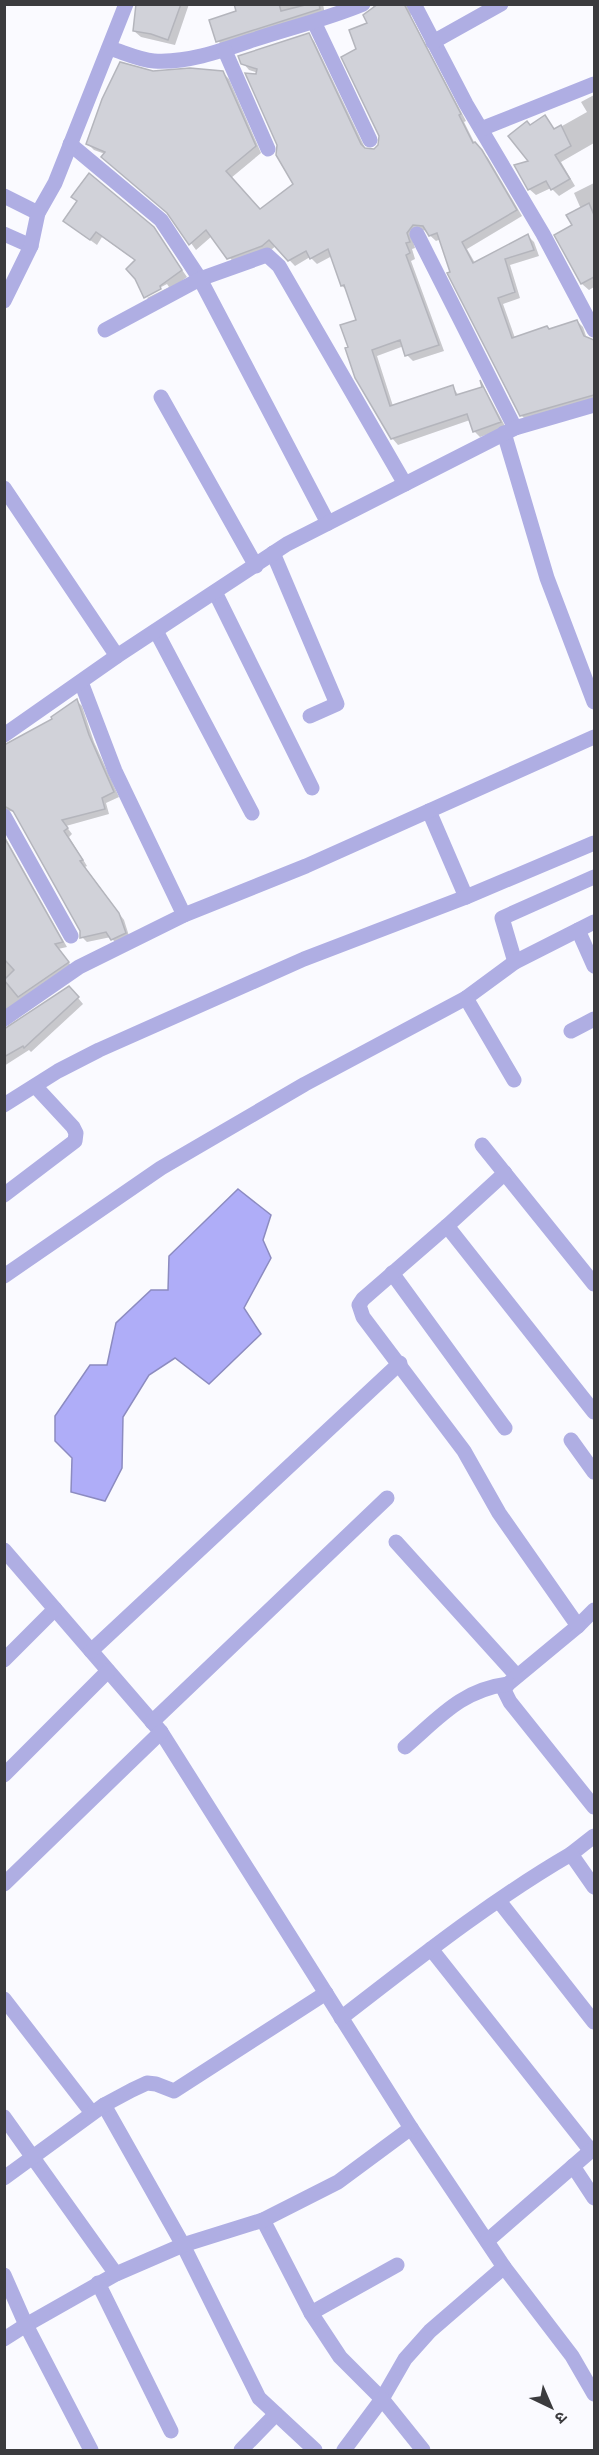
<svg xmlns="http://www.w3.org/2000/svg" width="599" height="2455" font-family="'Sofia Sans Condensed','Noto Sans Devanagari',sans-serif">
  <rect width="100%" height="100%" fill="#fafaff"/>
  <path fill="#afadf8" stroke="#8c8bc0" stroke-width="1.5" d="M238,1189l33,26 -8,25 8,18 -27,50 17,26 -52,50 -34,-26 -26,17 -26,42 -1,51 -17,33 -34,-9 1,-34 -17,-17v-25l35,-51h17l9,-42 35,-33h17l1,-34z"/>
  <g fill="#0003">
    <path d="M142,4h47l-14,41 -34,-8 -7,-6z"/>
    <path d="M235,4h88l2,11 -101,32 -6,-6 20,-29z"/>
    <path d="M374,4h36l1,12 55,105 -2,1 11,22 13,14 34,58 -55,33 8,14 53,-27 6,6 5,14 -29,9 10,33 -17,6 12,34 62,-17 6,6 4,12 7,3v60l-67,19 -6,-6 -69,-142 -11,-34 -5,2 -12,-11 -10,5 -1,6 2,7 -3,1 3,10 -4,2 33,90 -31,10 -6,-6 -3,-9 -27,10 16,50 59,-20 7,10 25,-8 -1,-3 23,43 -26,9 -6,-6 -4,-11 -72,25 -6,-7 -42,-90 8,-27 -10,-30 -6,-5 -10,-30 -15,8 -7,-7 -15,9 -19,-20 -8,6 -33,12 -23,-28 -16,14 -26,-36 -65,-60 -11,-4 -6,-6 65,-72 70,1 6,6 32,74 -30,25 29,32 35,-26 -17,-39 -20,-72 -9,-3 -6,-7 65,-28 6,6 52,109 8,1 7,-11 -23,-90z"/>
    <path d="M594,95v48l-33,19 14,24 -16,10 -8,-8 -15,7 -7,-6 1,-62 14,-10 11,13 32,-18 -6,-10z"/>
    <path d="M594,183v104l-5,3 -7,-6 -26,-49 18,-10 7,-16 -7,-16z"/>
    <path d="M64,221l89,7 34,49 -35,26 -5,-5 22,-11 -2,-3 -21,11 -10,-34 -34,-24 -5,8z"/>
    <path d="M77,701l5,5 12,36 25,55 -13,6 3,11 -43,12 6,8 -3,3 18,29 -2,1 39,53 6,19 -13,6 -6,-8 -24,5 -5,-5 -1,-6 -65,-117 -5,-3 -7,3v-67l50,-27z"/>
    <path d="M4,835l63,112 -9,2 15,19 -69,48z"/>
    <path d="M74,993l9,11 -52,48 -2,-2 -25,16v-37z"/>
  </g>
  <g fill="#d1d2d9" stroke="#b4b5bc" stroke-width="1.5">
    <path d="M136,4h45l-13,36 -17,-6 -18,-3z"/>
    <path d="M234,4h45l2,7 28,-7h10l1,5 -104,33 -7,-22 27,-9z"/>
    <path d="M378,4h26l57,110 -2,1 14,28 2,-1 7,8 35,60 -55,32 11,21 55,-29 6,16 -29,9 10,33 -17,6 14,40 35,-12 2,3 28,-9 7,16 10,4v55l-74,21 -73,-143 3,-1 -13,-39 -8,3 -6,-10 -10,-1 -6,8 3,9 -4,1 4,10 -4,2 33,90 -34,11 -5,-16 -28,10 18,56 63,-21 3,10 26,-8 -2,-7 21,42 -28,10 -6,-18 -76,25 -36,-61 -10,-30 3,-1 -8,-22 16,-5 -12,-35 -3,1 -13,-37 -18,10 -4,-8 -18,10 -19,-21 -7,6 -35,13 -21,-29 -17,15 -22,-32 -66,-56 4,-5 -19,-8 16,-45 18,-37 33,9 37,-3 33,3 33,75 -30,25 34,38 33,-25 -17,-29 1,-10 -32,-72 11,1 1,-5 -16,-5 -3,-8 71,-23 52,111 4,4 9,1 4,-4 1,-9 -38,-79 15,-8 -7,-19 18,-7 -4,-8z"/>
    <path d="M545,115l9,14 7,-4 10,21 -16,9 15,24 -19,11 -5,-9 -18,9 -14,-25 14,-4 -20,-25 19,-15 3,4z"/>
    <path d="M89,173l65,54 28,43 -22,16 1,3 -17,9 -9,-19 -9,-10 9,-9 -39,-28 -6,8 -27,-19 14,-20 -6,-4z"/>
    <path d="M589,203l5,12v62l-13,7 -27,-49 18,-10 -6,-10z"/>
    <path d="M77,699l12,36 25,57 -12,6 3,11 -43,11 6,8 -4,3 19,29 -3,1 39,52 7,20 -15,7 -5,-8 -26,6v-7l-67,-120 -9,-5v-61l48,-26 -1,-2z"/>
    <path d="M4,837l59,105 -8,2 14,18 -51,35 -14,-17 10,-10 -10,-11z"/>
    <path d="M69,986l10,11 -55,51 -1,-2 -19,11v-28z"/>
  </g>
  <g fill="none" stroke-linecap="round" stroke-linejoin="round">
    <g stroke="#afaee3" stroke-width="15">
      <path d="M414,4l52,100 77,130 51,96"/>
      <path d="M314,22l56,118"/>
      <path d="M433,42l68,-38"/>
      <path d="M109,48c14,4 30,12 45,13 34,2 67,-10 99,-21 36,-12 74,-21 110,-36"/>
      <path d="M225,51l43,98"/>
      <path d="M481,129l113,-45"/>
      <path d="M70,144l91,76 39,59 128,244"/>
      <path d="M4,196l34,17"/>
      <path d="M4,234l27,12"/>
      <path d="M417,234l98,194"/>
      <path d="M105,330l95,-51 67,-24 12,11 126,218"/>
      <path d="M161,397l95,169"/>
      <path d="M504,433l43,145 47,124"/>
      <path d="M4,488l113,168"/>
      <path d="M273,553l64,151 -27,12"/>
      <path d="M215,592l97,196"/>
      <path d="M156,631l96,182"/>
      <path d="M81,682l34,89 69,144"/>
      <path d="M4,735l113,-79 170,-112 228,-116 79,-23"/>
      <path d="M429,811l37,86"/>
      <path d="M4,816l67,120"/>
      <path d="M578,930l16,36"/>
      <path d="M515,962l-13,-44 92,-41"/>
      <path d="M466,998l48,82"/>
      <path d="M4,1019l75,-52 105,-52 122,-49 288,-129"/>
      <path d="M571,1031l23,-12"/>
      <path d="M4,1105l54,-34 41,-21 205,-91 162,-62 128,-54"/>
      <path d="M482,1145l112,139"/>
      <path d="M4,1195l71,-54 1,-8 -3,-6 -38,-41"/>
      <path d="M447,1226l58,-53"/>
      <path d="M392,1273l113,155"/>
      <path d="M4,1276l157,-108 144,-84 161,-86 49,-36 79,-40"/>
      <path d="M571,1440l23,32"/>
      <path d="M396,1542l121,134"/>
      <path d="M4,1550l157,182 250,396 93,139 68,89 22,38"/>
      <path d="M594,1610l-16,16 -70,58 -4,6 6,12 84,105"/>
      <path d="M578,1626l-79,-113 -35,-62 -101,-134 -4,-12 4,-6 84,-73 147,186"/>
      <path d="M91,1651l309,-288"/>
      <path d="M4,1660l51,-51"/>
      <path d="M152,1722l235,-224"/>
      <path d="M405,1747c34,-29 56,-57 103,-63"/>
      <path d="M4,1775l104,-104"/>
      <path d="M571,1854l23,-18"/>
      <path d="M4,1884l157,-152"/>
      <path d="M499,1901l95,121"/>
      <path d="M431,1949l160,202"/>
      <path d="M4,1999l88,114"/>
      <path d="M341,2018c74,-57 149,-117 230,-164l23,33"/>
      <path d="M104,2105l79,140 76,153 56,52"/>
      <path d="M4,2117l112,157"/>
      <path d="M573,2166l21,32"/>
      <path d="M4,2178l100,-73 28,-15 15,-7 9,1 18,7 152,-98"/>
      <path d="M263,2220l48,93 29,44 42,42 23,-40 25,-28 74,-64"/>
      <path d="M487,2241l107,-93"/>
      <path d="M4,2275l22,50 90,-51 67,-29 80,-25 75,-38 73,-54"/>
      <path d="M98,2283l73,148"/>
      <path d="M311,2313l86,-48"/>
      <path d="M4,2339l22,-14 65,125"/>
      <path d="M241,2450l35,-36"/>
      <path d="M344,2450l38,-51 41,51"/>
    </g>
    <path stroke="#afaee3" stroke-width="15" d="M4,301l27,-55 7,-33 17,-30 71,-179"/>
  </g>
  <rect width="599" height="2455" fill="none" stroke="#3b3b3e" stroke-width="12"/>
  <g transform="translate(551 2407) rotate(136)" stroke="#fafaff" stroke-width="4.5" paint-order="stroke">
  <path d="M0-4.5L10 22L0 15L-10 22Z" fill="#3b3b3e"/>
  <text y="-9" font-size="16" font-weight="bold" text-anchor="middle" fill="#3b3b3e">उ</text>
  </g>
</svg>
